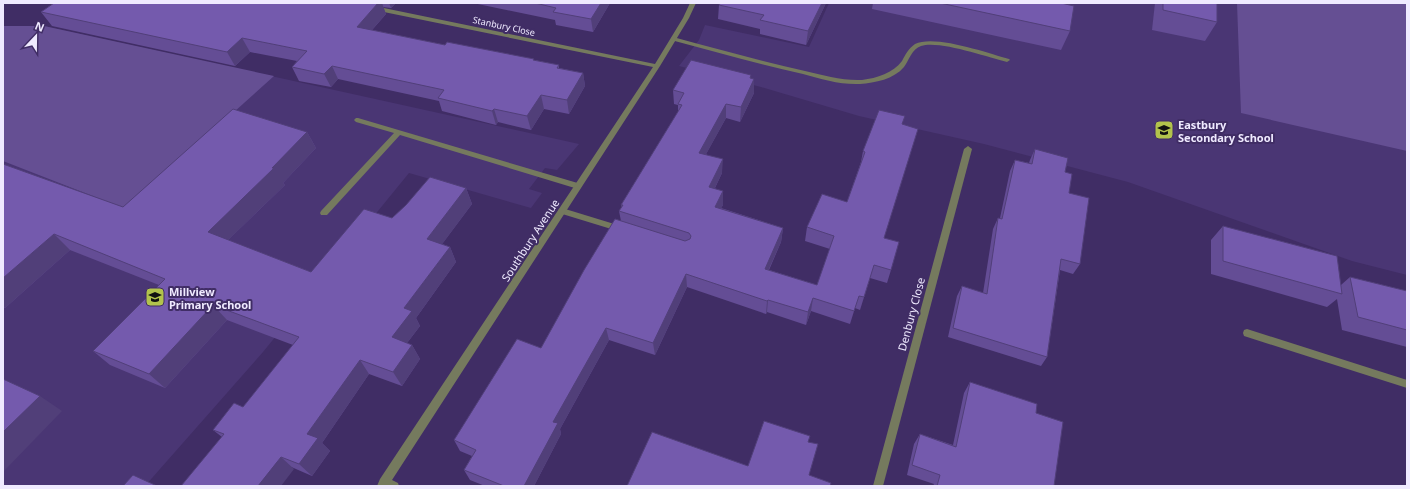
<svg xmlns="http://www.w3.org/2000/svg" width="1410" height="489" font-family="'Noto Sans',sans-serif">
  <rect width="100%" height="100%" fill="#402d65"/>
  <g fill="#4a3674">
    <path d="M829,3h578v272l-55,-14 -224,-79 -144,-38 -125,-28 -98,-29 -82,-21 20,-26 6,-15 104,22z"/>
    <path d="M3,26h41l535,118 -22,26 -12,-2 -16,21 13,4 -11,15 -122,-35 -146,179 -118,134h-142z"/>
  </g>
  <g fill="#654f93">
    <path d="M1237,3h170v148l-166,-38z"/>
    <path d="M3,26h41l230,50 -148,133 -123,-48z"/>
  </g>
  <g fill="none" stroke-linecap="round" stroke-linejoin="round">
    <g fill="#757a5e" fill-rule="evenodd">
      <path d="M673,37c44,12 88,24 132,34 18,4 38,10 57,9 15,-2 31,-7 40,-19 3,-6 7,-13 13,-17 19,-10 73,9 94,15l1,1 -3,2c-20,-5 -68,-22 -86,-16 -9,3 -12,14 -17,21 -10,12 -29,16 -44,17 -19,1 -39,-5 -57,-10 -44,-10 -88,-22 -132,-34v-2z"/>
      <path d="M356,118h2l223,66 1,2 -4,3 -178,-54 -73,80h-6l-1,-2 1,-2 73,-78 -38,-11 -2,-2z"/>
      <path d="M562,208l62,19 1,2 -4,3 -62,-19 -1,-2 1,-2z"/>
    </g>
    <g fill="#757a5e" fill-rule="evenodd">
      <path d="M690,3h6l-7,15 -29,48 -268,414 6,3 1,3h-22l3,-7 273,-412 -279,-57 -3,-2 3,-2 281,58 28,-46z"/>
      <path d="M968,146l4,3 -89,337h-10l91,-337z"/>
      <path d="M1247,329l160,51v8l-163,-52 -1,-3 1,-3z"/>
    </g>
  </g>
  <g fill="#644d95">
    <path d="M54,3h342l-5,5 -8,-1 3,7 -14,16 73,15 89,14v1l25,5v3l24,5 2,13 -16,28 -25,-5 -13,21 -33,-8 -2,3 -54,-14 -3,-10 -101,-22 -7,8 -32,-6 -7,-14 5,-6 -47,-9 -15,14 -183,-40 -11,-14z"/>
    <path d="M473,3h137l-17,29 -37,-7 -1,-5z"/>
    <path d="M720,3h106l-20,42 -46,-11v-5l-42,-10 1,-14z"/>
    <path d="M873,3h188l9,28 -9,19 -189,-41z"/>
    <path d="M1155,3h62v19l-12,19 -53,-11z"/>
    <path d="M751,75v3l3,15 -14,29 -14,-4 -20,36 16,19 -7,15 8,17 -2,3 62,20 -2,14 -12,28 48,15 13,-36 -25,-8 2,-14 40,-25 14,-40 2,-11 39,-27 -18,115 7,31 -4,13 -17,-5 -10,32 -5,-2 -5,16 -39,-13 -5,14 -39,-13 -1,2 -79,-27 -32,68 -46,-15 -49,89 1,5 -27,52h-49l-15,-6 -6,-10 8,-14 -12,-5 -6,-11 87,-92 80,-127 -2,-10 3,-3 -1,-3 57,-93v-7l-4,-1 -1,-14z"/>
    <path d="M307,132l9,16 -33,35 2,2 -57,55 83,32 81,-54 74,-30 6,16 -30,40 8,3 6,15 -40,56 4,8 -13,17 5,2 8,14 -18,27 -33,-12 -47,69 8,8 -18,25 -90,-39 -9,-7 30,-23 50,-62 -66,-25 -62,68 -55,-23 -17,-14 66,-66 -89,-35 -65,58 -2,-1v-143l120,43z"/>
    <path d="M1035,149l30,23 4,21 11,71 -7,10 -13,-4 -13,87 -6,9 -93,-29 9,-41 5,-10 21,7 10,-64 5,-11h2l10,-47 5,-11 14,3 1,-3z"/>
    <path d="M1223,226l118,59 9,-8 57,14v56l-65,-17 -5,-31 -10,8 -116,-33v-34z"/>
    <path d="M970,382l66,31 18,73h-121l1,-2 -27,-9 7,-31 6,-10 33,11 11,-52z"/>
  </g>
  <g fill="#513f79">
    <path d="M378,3h4l4,11 -23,26 -6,-13z"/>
    <path d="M389,3h7l-5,5z"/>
    <path d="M601,3h9l-17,29 -2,-13z"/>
    <path d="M822,3h4l-20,42 2,-14z"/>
    <path d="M242,38l8,14 -15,14 -8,-14z"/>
    <path d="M332,66l6,13 -7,8 -7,-13z"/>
    <path d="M583,73l2,13 -16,28 -2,-14z"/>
    <path d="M751,75l-1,13 4,-9v14l-14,29 1,-15z"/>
    <path d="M541,95l3,14 -13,21 -4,-14z"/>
    <path d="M726,104v14l-27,49v-14z"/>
    <path d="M494,109l4,13 -2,3 -4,-14z"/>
    <path d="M307,132l9,16 -33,35 2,2 -65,63 -12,-16z"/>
    <path d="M723,159l-1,14 -13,27v-13z"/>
    <path d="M466,188l6,16 -38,51 -7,-16z"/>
    <path d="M723,191v14l-8,15v-13z"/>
    <path d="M783,228l-2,14 -18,40 2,-13z"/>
    <path d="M54,234l16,16 -65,58 -2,-2v-28z"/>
    <path d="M450,247l6,15 -40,56 4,8 -19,25 -9,-14 12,-29z"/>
    <path d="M686,274l1,13 -32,68 -2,-12z"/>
    <path d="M813,298l-2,13 -5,14 2,-13z"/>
    <path d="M768,300l-1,12 -1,2 1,-13z"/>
    <path d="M213,305l14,15 -62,68 -16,-14z"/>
    <path d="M606,328l3,12 -49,89 1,5 -27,52h-10l29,-64z"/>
    <path d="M412,345l8,14 -18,27 -9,-14z"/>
    <path d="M360,360l9,14 -47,69 8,8 -18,25 -13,-12 8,-30z"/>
    <path d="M40,396l22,15 -59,61v-40z"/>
    <path d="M281,457l13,12 -13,17h-23z"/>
  </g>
  <g fill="#745aad" stroke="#513f79">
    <path d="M54,3h324l-21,24 88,18 2,-3 87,17 -1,1 26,5 -2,3 26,5 -16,27 -26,-5 -14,21 -33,-7 -2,2 -54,-13 6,-8 -112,-24 -8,8 -32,-7 15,-16 -65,-13 -15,14 -186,-40z"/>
    <path d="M535,3h66l-10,16 -38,-7 3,-4z"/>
    <path d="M720,3h102l-14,28 -48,-11 4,-5 -45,-10z"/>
    <path d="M940,3h121l13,3 -4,25z"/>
    <path d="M1163,3h54v19l-54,-12z"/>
    <path d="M691,60l60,15 -1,3 4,1 -13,28 -15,-3 -27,49 24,6 -14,28 14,4 -8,16 68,21 -18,41 52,16 17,-49 -27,-9 15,-33 25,8 18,-50 -2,-1 16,-41 26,6 -3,8 16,5 -34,109 15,4 -8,28 -17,-5 -10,32 -5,-1 -5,15 -41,-13 -5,14 -40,-12 -1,1 -81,-27 -33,69 -47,-15 -53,94 5,1 -34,63h-20l-40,-16 12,-20 -22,-10 63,-101 24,9 43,-78 31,-51 70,22 5,-2 1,-3 -2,-3 -70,-22 4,-6h-2l61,-100 -4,-1 6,-11 -11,-3z"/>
    <path d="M233,109l74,23 -35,36h2l-66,64 103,40 53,-63 28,9 14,-13 24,-28 36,11 -39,51 23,8 -46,61 8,3 -20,26 20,8 -19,27 -33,-12 -53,74 11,4 -19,26 -18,-7 -23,29h-77l43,-52 -11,-4 21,-27 9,4 56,-70 -86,-32 -64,69 -56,-23 72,-72 -111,-45 -51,44v-114l120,43z"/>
    <path d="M1035,149l33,9 -3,14 7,2 -3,19 20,5 -9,66 -19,-5 -14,98 -94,-29 9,-42 25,8 11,-76 4,1 13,-59 17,4z"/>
    <path d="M1223,226l114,30 5,38 -119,-33z"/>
    <path d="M1350,277l57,14v39l-49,-13z"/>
    <path d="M3,379l37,17 -37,36z"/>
    <path d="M970,382l67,22 -1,9 27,9 -9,64h-117l3,-11 -28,-10 8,-31 36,13z"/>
    <path d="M764,421l46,15 -2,6 10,2 -9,31 22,8 -1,3h-203l25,-54 96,34z"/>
    <path d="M133,475l24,11h-34z"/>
  </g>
  <defs>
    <symbol id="school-square" viewBox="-11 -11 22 22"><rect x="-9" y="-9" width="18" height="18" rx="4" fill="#b2c34c" stroke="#402d65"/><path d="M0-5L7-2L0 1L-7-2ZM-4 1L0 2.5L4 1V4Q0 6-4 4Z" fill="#111"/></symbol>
  </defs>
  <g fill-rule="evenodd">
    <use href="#school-square" x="1153" y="119" width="22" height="22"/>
    <use href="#school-square" x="144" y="286" width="22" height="22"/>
  </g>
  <g text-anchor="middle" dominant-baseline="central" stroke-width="4" stroke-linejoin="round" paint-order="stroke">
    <g font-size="9" fill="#efeaff" stroke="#402d65">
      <text transform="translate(504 26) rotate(12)">Stanbury Close</text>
    </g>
    <g font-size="11" font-weight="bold" fill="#efeaff" stroke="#402d65" text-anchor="start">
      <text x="1178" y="124">Eastbury<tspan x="1178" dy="13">Secondary School</tspan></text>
      <text x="169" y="291">Millview<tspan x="169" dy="13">Primary School</tspan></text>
    </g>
    <g font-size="11" fill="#efeaff" stroke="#402d65">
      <text transform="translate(530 240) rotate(-57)">Southbury Avenue</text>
      <text transform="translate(911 314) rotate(-75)">Denbury Close</text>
    </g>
  </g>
  <rect width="1410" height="489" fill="none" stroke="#efeaff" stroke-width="8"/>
  <g transform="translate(36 36) rotate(22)" stroke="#402d65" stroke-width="3" paint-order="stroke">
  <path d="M0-3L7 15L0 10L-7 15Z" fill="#efeaff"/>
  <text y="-6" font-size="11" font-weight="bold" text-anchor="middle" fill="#efeaff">N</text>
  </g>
</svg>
